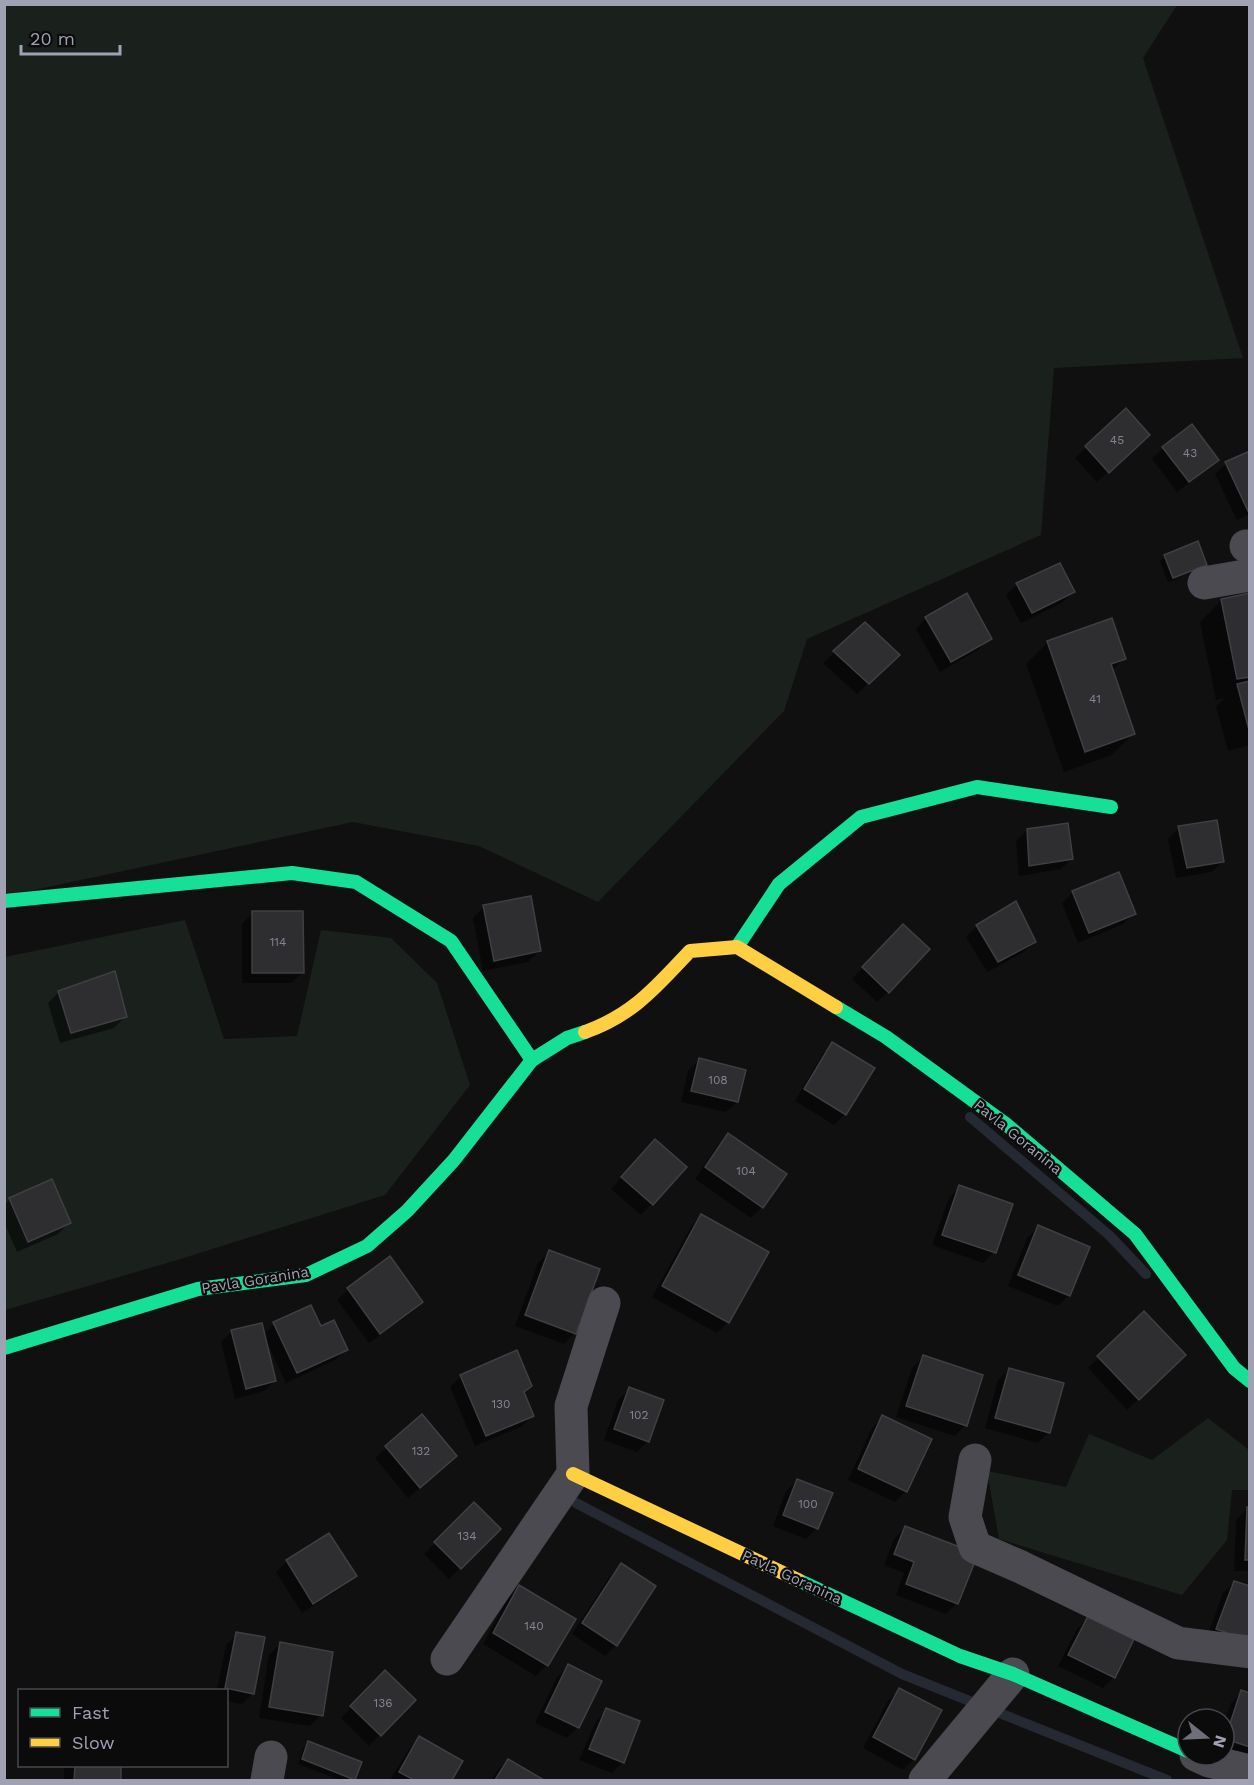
<svg xmlns="http://www.w3.org/2000/svg" width="1254" height="1785" font-family="'Work Sans',sans-serif">
  <rect width="100%" height="100%" fill="#101010"/>
  <g fill="#1a211c">
    <path d="M5,5h1172l-34,53 100,300 -189,10 -13,167 -234,104 -23,72 -186,191 -119,-56 -126,-24 -324,69 -24,2z"/>
    <path d="M185,920l39,119 73,-3 24,-106 70,8 46,45 33,102 -85,110 -211,66 -169,49v-353z"/>
    <path d="M1208,1418l41,32v40h-17l-5,50 -45,55 -183,-56 -12,-68 79,16 23,-53 63,26z"/>
  </g>
  <g fill="#0007">
    <path d="M1126,410l11,35 -40,37 -22,-24z"/>
    <path d="M1163,448l54,12 -11,10 -29,22 -25,-33z"/>
    <path d="M1250,452v62l-13,6 -22,-46 11,-10z"/>
    <path d="M1165,556l35,13 -32,13 -8,-21z"/>
    <path d="M1017,584l56,8 -11,11 -41,20 -15,-28z"/>
    <path d="M1250,594v151l-22,6 -12,-45 9,-8 -9,2 -16,-78 22,-22z"/>
    <path d="M926,618l64,20 -11,11 -39,23 -24,-43z"/>
    <path d="M865,624l22,42 -30,28 -34,-31z"/>
    <path d="M1048,642l76,16 -12,13 21,63 -21,21 -48,17 -38,-108z"/>
    <path d="M1179,828l44,33 -11,11 -36,6 -8,-39z"/>
    <path d="M1027,830l45,28 -11,11 -42,7 -3,-35z"/>
    <path d="M1073,892l61,21 -11,11 -45,19 -16,-40z"/>
    <path d="M484,907l55,44 -11,11 -45,9 -10,-53z"/>
    <path d="M253,913l50,59 -11,11h-50v-59z"/>
    <path d="M903,926l-15,66 -11,10 -25,-23z"/>
    <path d="M977,926l58,15 -11,11 -37,20 -21,-35z"/>
    <path d="M59,992l66,25 -11,11 -54,15 -12,-40z"/>
    <path d="M833,1044l12,70 -11,11 -39,-24 27,-46z"/>
    <path d="M699,1060l38,42 -11,10 -45,-10 7,-31z"/>
    <path d="M728,1135l34,72 -11,11 -56,-39 22,-33z"/>
    <path d="M645,1152l40,16 -44,47 -30,-26z"/>
    <path d="M960,1187l51,18 -17,47 -11,11 -51,-18 17,-47z"/>
    <path d="M10,1199l59,24 -11,11 -41,18 -13,-30v-17z"/>
    <path d="M701,1216l27,106 -11,11 -65,-36 39,-70z"/>
    <path d="M1038,1227l31,68 -11,11 -50,-20 19,-48z"/>
    <path d="M549,1252l26,81 -11,11 -49,-18 23,-63z"/>
    <path d="M390,1258l31,44 -10,11 -42,30 -32,-43 11,-11z"/>
    <path d="M1144,1313l40,42 -57,55 -39,-42z"/>
    <path d="M274,1324l46,4 26,22 -11,10 -49,23 -19,-40h-1l9,38 -11,10 -29,8 -14,-57 11,-10 32,2z"/>
    <path d="M923,1357l42,68 -10,11 -59,-19 16,-49z"/>
    <path d="M1009,1369l40,63 -11,11 -53,-15 13,-48z"/>
    <path d="M461,1376l71,40 -11,11 -46,19 -25,-59z"/>
    <path d="M629,1389l19,52 -11,11 -33,-12 14,-40z"/>
    <path d="M422,1417l22,50 -36,31 -33,-40z"/>
    <path d="M883,1417l23,74 -11,11 -47,-22 24,-52z"/>
    <path d="M797,1480l20,48 -11,11 -33,-13 13,-35z"/>
    <path d="M474,1505l24,24 -49,50 -25,-25z"/>
    <path d="M1247,1509h3v62h-16l2,-51z"/>
    <path d="M905,1528l52,75 -11,11 -50,-19 8,-22 -20,-8 10,-26z"/>
    <path d="M328,1535l27,40 -11,11 -42,27 -26,-41 10,-10z"/>
    <path d="M621,1565l-5,80 -11,11 -33,-22 38,-58z"/>
    <path d="M1234,1582l16,74 -44,-16 17,-47z"/>
    <path d="M519,1587l28,78 -11,11 -53,-32 25,-46z"/>
    <path d="M1088,1618l26,59 -11,11 -45,-22 19,-37z"/>
    <path d="M237,1634l16,59 -11,11 -16,-3v-11h-9l9,-45z"/>
    <path d="M280,1644l41,71 -11,11 -51,-8 10,-63z"/>
    <path d="M568,1666l10,61 -11,11 -32,-15 22,-46z"/>
    <path d="M385,1672l29,28 -45,46 -28,-28z"/>
    <path d="M899,1690l15,69 -11,11 -40,-22 25,-47z"/>
    <path d="M1242,1692l8,3v67l-26,-9v-30l7,-20z"/>
    <path d="M607,1710l31,12 -16,41 -10,10 -33,-13 17,-39z"/>
    <path d="M420,1738l41,24 -11,18h-60l19,-31z"/>
    <path d="M308,1743l46,36 -2,1h-12l-42,-16 5,-16z"/>
    <path d="M508,1760l34,20h-50l5,-9z"/>
    <path d="M68,1766h52v14h-56v-11z"/>
  </g>
  <g fill="none" stroke-linecap="round" stroke-linejoin="round">
    <g stroke="#242932" stroke-width="10">
      <path d="M970,1117l139,118 37,39"/>
      <path d="M576,1503l326,171 265,106"/>
    </g>
  </g>
  <g fill="#2e2e30" stroke="#3f3f44" stroke-width="1.5">
    <path d="M1126,408l24,27 -41,38 -24,-27z"/>
    <path d="M1192,424l27,36 -30,22 -27,-35z"/>
    <path d="M1250,451v59l-2,1 -23,-49z"/>
    <path d="M1198,541l9,24 -34,13 -9,-23z"/>
    <path d="M1060,563l15,29 -43,21 -16,-30z"/>
    <path d="M967,593l25,46 -41,23 -26,-45z"/>
    <path d="M1250,593v84l-13,2 -16,-80z"/>
    <path d="M1112,618l14,41 -15,5 24,70 -50,18 -38,-111z"/>
    <path d="M865,622l35,33 -31,29 -36,-33z"/>
    <path d="M1250,681v49h-1l-12,-46z"/>
    <path d="M1217,820l7,42 -37,6 -9,-42z"/>
    <path d="M1068,823l5,36 -44,7 -2,-37z"/>
    <path d="M1119,872l17,42 -47,19 -17,-42z"/>
    <path d="M531,896l10,55 -47,10 -11,-56z"/>
    <path d="M1016,901l20,41 -38,20 -22,-37z"/>
    <path d="M252,911h51l1,62h-52z"/>
    <path d="M903,924l27,25 -41,44 -27,-26z"/>
    <path d="M115,971l12,46 -56,16 -13,-42z"/>
    <path d="M832,1042l43,26 -29,47 -42,-26z"/>
    <path d="M699,1058l47,12 -8,32 -47,-11z"/>
    <path d="M728,1133l59,41 -24,34 -58,-41z"/>
    <path d="M655,1139l32,28 -34,38 -32,-28z"/>
    <path d="M52,1179l19,44 -43,19 -19,-44z"/>
    <path d="M959,1185l54,19 -17,49 -54,-18z"/>
    <path d="M701,1214l68,38 -40,71 -67,-37z"/>
    <path d="M1038,1225l52,22 -20,49 -52,-21z"/>
    <path d="M549,1250l51,19 -24,65 -51,-19z"/>
    <path d="M390,1256l33,46 -43,32 -33,-46z"/>
    <path d="M311,1305l10,21 13,-6 14,30 -51,23 -24,-51z"/>
    <path d="M1144,1311l42,44 -47,45 -42,-44z"/>
    <path d="M262,1323l14,58 -30,8 -15,-59z"/>
    <path d="M517,1350l15,36 -8,6 10,24 -48,20 -26,-61z"/>
    <path d="M923,1355l60,20 -16,51 -61,-20z"/>
    <path d="M1009,1368l55,15 -14,50 -55,-15z"/>
    <path d="M629,1387l35,13 -15,42 -35,-13z"/>
    <path d="M422,1414l35,42 -37,32 -35,-42z"/>
    <path d="M882,1415l50,24 -25,53 -49,-23z"/>
    <path d="M797,1479l36,14 -15,36 -35,-14z"/>
    <path d="M474,1502l27,27 -40,40 -27,-27z"/>
    <path d="M1247,1507h3v53h-5z"/>
    <path d="M905,1526l73,28 -20,50 -52,-20 8,-22 -20,-8z"/>
    <path d="M329,1533l28,43 -44,28 -27,-44z"/>
    <path d="M621,1563l35,23 -39,60 -35,-23z"/>
    <path d="M1234,1581l16,5v55l-34,-12z"/>
    <path d="M519,1585l57,34 -28,47 -55,-33z"/>
    <path d="M1088,1616l46,23 -19,39 -47,-23z"/>
    <path d="M236,1632l29,5 -11,57 -29,-6z"/>
    <path d="M280,1642l53,10 -10,64 -54,-9z"/>
    <path d="M568,1664l34,17 -23,47 -34,-16z"/>
    <path d="M385,1670l31,30 -35,36 -31,-30z"/>
    <path d="M899,1688l43,22 -27,50 -42,-23z"/>
    <path d="M1241,1690l9,3v54l-25,-8z"/>
    <path d="M606,1708l34,13 -16,42 -35,-14z"/>
    <path d="M419,1736l44,25 -11,19h-38l-15,-8z"/>
    <path d="M308,1741l54,21 -7,18 -53,-21z"/>
    <path d="M508,1759l36,21h-49z"/>
    <path d="M75,1766h46v14h-47z"/>
  </g>
  <g fill="none" stroke-linecap="round" stroke-linejoin="round">
    <g stroke="#4a4a50" stroke-width="33">
      <path d="M1246,546h4"/>
      <path d="M1204,583l46,-8"/>
      <path d="M975,1460l-10,57 10,30 46,20 157,76 72,9"/>
      <path d="M447,1659l126,-185 -2,-68 33,-103"/>
      <path d="M1196,1755l13,6 41,10"/>
      <path d="M267,1780l4,-23"/>
      <path d="M925,1780l88,-106"/>
    </g>
    <g stroke="#16e098" stroke-width="14">
      <path d="M4,901l288,-28 64,9 95,59 81,119"/>
      <path d="M737,947l42,-63 82,-67 116,-30 134,20"/>
      <path d="M836,1007l50,30 121,88 128,109 99,134 16,13"/>
      <path d="M4,1348l194,-59 108,-14 61,-29 40,-35 47,-51 78,-100 35,-22 18,-6"/>
      <path d="M798,1580l162,76 53,18 175,77"/>
    </g>
    <g stroke="#ffcf43" stroke-width="14">
      <path d="M585,1032c48,-17 71,-45 105,-81l47,-4 99,60"/>
      <path d="M573,1474l225,106"/>
    </g>
  </g>
  <g text-anchor="middle" dominant-baseline="central" stroke-width="4.5" stroke-linejoin="round" paint-order="stroke">
    <g font-size="12" fill="#848592">
      <text x="1117" y="440">45</text>
      <text x="1190" y="453">43</text>
      <text x="1095" y="699">41</text>
      <text x="278" y="942">114</text>
      <text x="718" y="1080">108</text>
      <text x="746" y="1171">104</text>
      <text x="501" y="1404">130</text>
      <text x="639" y="1415">102</text>
      <text x="421" y="1451">132</text>
      <text x="808" y="1504">100</text>
      <text x="467" y="1536">134</text>
      <text x="534" y="1626">140</text>
      <text x="383" y="1703">136</text>
    </g>
    <g font-size="15" fill="#a0a2b3" stroke="#0b0b0c">
      <text transform="translate(1018 1137) rotate(39)">Pavla Goranina</text>
      <text transform="translate(255 1280) rotate(-9)">Pavla Goranina</text>
      <text transform="translate(792 1577) rotate(25)">Pavla Goranina</text>
    </g>
  </g>
  <rect width="1254" height="1785" fill="none" stroke="#a0a2b3" stroke-width="12"/>
  <rect x="18" y="1689" width="210" height="78" fill="#0b0b0c" stroke="#47474f" stroke-width="1.5"/>
  <rect x="30" y="1708" width="30" height="9" fill="#16e098" stroke="#47474f" stroke-width="1.5"/>
  <text x="72" y="1719" font-size="18" fill="#a0a2b3">Fast</text>
  <rect x="30" y="1738" width="30" height="9" fill="#ffcf43" stroke="#47474f" stroke-width="1.5"/>
  <text x="72" y="1749" font-size="18" fill="#a0a2b3">Slow</text>
  <g transform="translate(1206 1737) rotate(108)"><circle r="28" fill="#0b0b0c" stroke="#47474f" stroke-width="1.5"/>
  <path d="M0-4.5L10 22L0 15L-10 22Z" fill="#6e6f7a"/>
  <text y="-9" font-size="16" font-weight="bold" text-anchor="middle" fill="#a0a2b3">N</text>
  </g>
  <path d="M21 45v9h99v-9" fill="none" stroke="#a0a2b3" stroke-width="3"/>
  <text x="30" y="45" font-size="18" fill="#a0a2b3" stroke="#0b0b0c" stroke-width="4.5" paint-order="stroke">20 m</text>
</svg>
